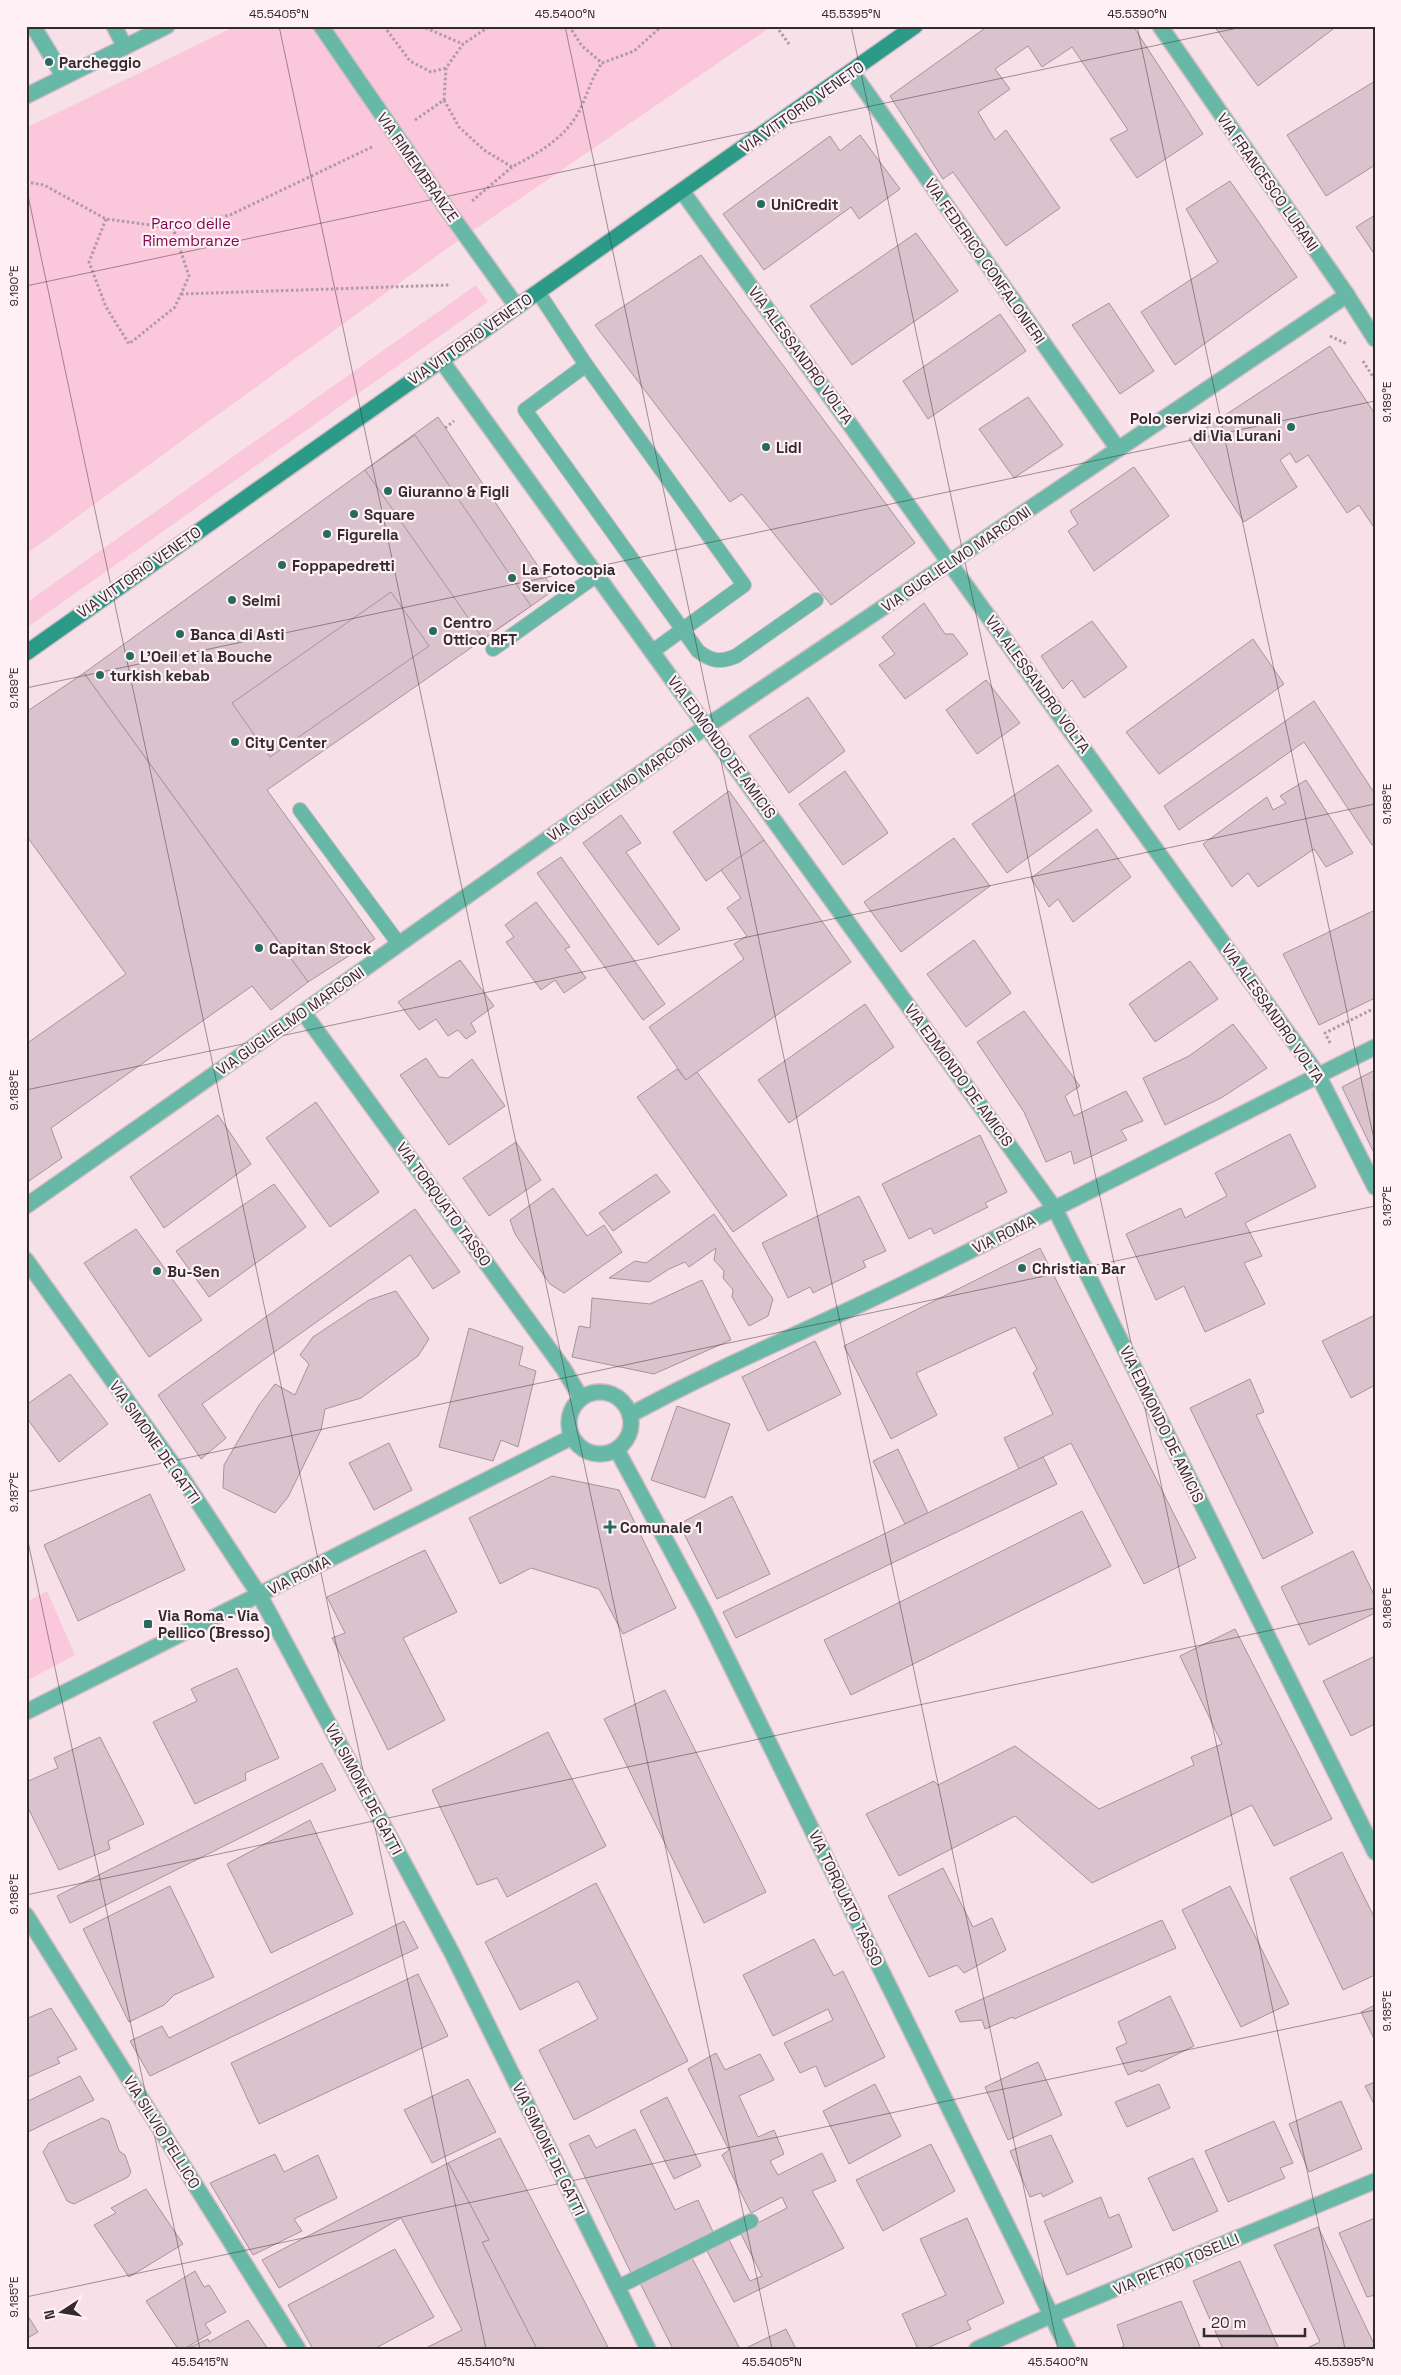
<svg xmlns="http://www.w3.org/2000/svg" width="1401" height="2375" font-family="'Space Grotesk',sans-serif">
  <rect width="100%" height="100%" fill="#f8e0e9"/>
  <g fill="#fac7db">
    <path d="M236,26h536l-323,221 -423,307v-426z"/>
    <path d="M476,285l12,17 -462,326v-25z"/>
    <path d="M47,1591l28,64 -49,26v-79z"/>
  </g>
  <g fill="#dbc3cd" stroke="#a8929b">
    <path d="M988,26h145l70,108 -66,44 -27,-39 18,-9 -56,-83 -30,20 -14,-21 -33,23 15,20 -32,23 17,28 11,-10 54,78 -54,38 -53,-74 -10,7 -53,-83z"/>
    <path d="M1214,26h123l-79,60z"/>
    <path d="M1375,81v84l-49,31 -39,-61z"/>
    <path d="M860,135l40,54 -41,30 -8,-12 -87,63 -41,-56 107,-78 10,15z"/>
    <path d="M1230,181l67,96 -122,88 -34,-53 77,-50 -32,-53z"/>
    <path d="M1375,215v40l-19,-28z"/>
    <path d="M916,233l42,58 -106,74 -42,-59z"/>
    <path d="M701,255l214,288 -84,62 -89,-111 -12,8 -135,-177z"/>
    <path d="M1109,303l45,68 -34,23 -48,-69z"/>
    <path d="M1000,314l26,37 -98,68 -25,-38z"/>
    <path d="M1330,346l45,68v115l-16,-24 -12,8 -39,-58 -12,8 -6,-10 -10,7 17,27 -53,35 -55,-83z"/>
    <path d="M1028,397l35,48 -49,33 -35,-49z"/>
    <path d="M438,417l116,173 -287,200 108,149 -67,43 -224,-309z"/>
    <path d="M415,435l116,171 -48,33 -118,-169z"/>
    <path d="M1134,467l35,49 -75,55 -26,-40 10,-7 -8,-13z"/>
    <path d="M391,592l38,54 -159,111 -38,-54z"/>
    <path d="M924,603l21,31h8l15,20 -63,45 -26,-34 16,-11 -13,-17z"/>
    <path d="M1092,621l35,46 -43,31 -12,-18 -9,9 -22,-33z"/>
    <path d="M1253,639l31,45 -125,90 -33,-42z"/>
    <path d="M84,673l224,309 -37,28 -19,-24 -201,142 11,30 -36,25v-139l100,-70 -100,-139v-123z"/>
    <path d="M986,680l34,43 -43,31 -31,-44z"/>
    <path d="M808,697l37,54 -56,42 -40,-57z"/>
    <path d="M1314,701l61,93v50l-3,1 -68,-103 -125,88 -15,-24z"/>
    <path d="M1058,765l34,46 -85,62 -35,-49z"/>
    <path d="M845,771l43,62 -45,32 -44,-61z"/>
    <path d="M1306,780l47,73 -27,14 -12,-18 -56,38 -10,-14 -16,14 -29,-43 64,-47 6,13 13,-7 -6,-7z"/>
    <path d="M729,791l35,49 -58,41 -33,-49z"/>
    <path d="M621,815l20,28 -15,9 54,77 -22,16 -75,-102z"/>
    <path d="M1097,829l34,48 -58,45 -15,-23 -9,8 -18,-29z"/>
    <path d="M954,838l36,48 -89,66 -37,-50z"/>
    <path d="M764,840l87,122 -165,118 -37,-53 95,-68 -10,-15 13,-8 -20,-28 14,-10 -20,-28z"/>
    <path d="M561,857l104,147 -22,16 -106,-147z"/>
    <path d="M536,902l34,45 -5,2 21,29 -22,15 -9,-13 -14,10 -35,-48 8,-5 -9,-12z"/>
    <path d="M1375,910v88l-56,27 -36,-71z"/>
    <path d="M974,940l37,53 -45,34 -39,-53z"/>
    <path d="M460,960l34,46 -23,17 5,9 -10,7 -8,-9 -10,6 -12,-17 -17,11 -21,-28z"/>
    <path d="M1190,961l28,38 -63,43 -26,-38z"/>
    <path d="M865,1004l29,43 -105,76 -31,-43z"/>
    <path d="M1024,1011l56,75 -15,10 9,20 52,-25 17,30 -22,9 6,10 -53,24 -3,-13 -25,11 -22,-50 -47,-70z"/>
    <path d="M1233,1024l34,44 -46,30 -56,27 -22,-47 46,-22z"/>
    <path d="M426,1058l13,19 9,1 24,-19 33,47 -56,39 -49,-70z"/>
    <path d="M677,1069l9,11 11,-8 90,123 -54,37 -96,-135z"/>
    <path d="M1375,1070l-2,24 2,61 -33,-68z"/>
    <path d="M316,1102l63,90 -49,35 -64,-89z"/>
    <path d="M218,1115l33,49 -87,64 -34,-51z"/>
    <path d="M1290,1134l26,53 -71,36 17,33 -18,7 21,41 -60,28 -21,-46 -28,14 -30,-66 55,-26 4,10 42,-22 -12,-23z"/>
    <path d="M980,1135l27,57 -22,11 3,4 -54,27 -3,-6 -22,11 -27,-55z"/>
    <path d="M516,1142l25,38 -52,36 -26,-38z"/>
    <path d="M656,1174l14,18 -57,39 -14,-18z"/>
    <path d="M274,1184l32,43 -97,70 -33,-46z"/>
    <path d="M553,1188l34,48 17,-11 18,27 -58,41 -14,-9 -35,-50 -5,-14z"/>
    <path d="M859,1196l27,55 -23,10 3,6 -53,26 -3,-6 -22,11 -26,-55z"/>
    <path d="M415,1209l45,63 -27,17 -23,-34 -208,149 24,34 -25,21 -43,-64z"/>
    <path d="M714,1214l59,85 -5,17 -19,10 -17,-29 1,-7 -10,-12 1,-7 -10,-11 2,-12 -27,19 -4,-5 -16,7 -20,13 -40,-4 26,-17 11,2z"/>
    <path d="M136,1229l66,91 -53,37 -65,-94z"/>
    <path d="M1040,1248l156,310 -52,26 -73,-141 -52,26 -15,-31 49,-24 -20,-41 4,-4 -22,-42 -99,46 21,42 -46,24 -47,-93z"/>
    <path d="M702,1280l29,60 -77,34 -82,-17 7,-31 11,2 2,-30 58,6z"/>
    <path d="M396,1291l33,48 -11,17 -57,42 -36,11 -4,21 -33,67 -13,16 -52,-25 1,-23 35,-60 16,-21 20,11 14,-31 -9,-9 13,-18 56,-37z"/>
    <path d="M1375,1315v70l-24,13 -29,-57z"/>
    <path d="M469,1328l54,19 -4,18 17,6 -18,76 -17,-7 -8,21 -54,-14z"/>
    <path d="M815,1341l26,53 -73,37 -26,-54z"/>
    <path d="M70,1374l38,50 -49,38 -33,-45v-12z"/>
    <path d="M1250,1379l14,33 -8,3 57,118 -50,26 -73,-151z"/>
    <path d="M677,1406l53,18 -25,74 -54,-18z"/>
    <path d="M389,1443l23,47 -38,20 -25,-47z"/>
    <path d="M898,1449l30,64 -23,11 -32,-63z"/>
    <path d="M1043,1457l14,27 -321,154 -13,-26z"/>
    <path d="M552,1476l67,14 57,118 -53,26 -24,-45 -68,-21 -31,16 -31,-66z"/>
    <path d="M150,1494l35,76 -107,51 -34,-76z"/>
    <path d="M732,1496l38,78 -53,25 -38,-75z"/>
    <path d="M1082,1511l29,55 -260,129 -27,-55z"/>
    <path d="M425,1550l32,62 -54,26 42,82 -57,30 -56,-112 13,-5 -18,-36z"/>
    <path d="M1353,1551l22,46v16l-66,32 -28,-58z"/>
    <path d="M1235,1629l97,190 -58,27 -22,-41 -160,78 -77,-67 -116,60 -33,-62 68,-33 4,4 77,-39 84,63 95,-44 -3,-8 31,-13 -42,-88z"/>
    <path d="M1375,1656v68l-24,12 -28,-55z"/>
    <path d="M237,1668l42,90 -34,15 1,7 -51,24 -42,-82 44,-21 -6,-12z"/>
    <path d="M665,1690l101,202 -62,31 -100,-204z"/>
    <path d="M548,1732l58,114 -99,51 -10,-19 -20,7 -45,-95z"/>
    <path d="M100,1737l44,87 -36,17 2,8 -51,21 -33,-66v-22l32,-14 -4,-10z"/>
    <path d="M322,1763l14,27 -266,133 -13,-27z"/>
    <path d="M310,1820l43,94 -82,39 -44,-89z"/>
    <path d="M1342,1852l33,67v56l-32,15 -53,-112z"/>
    <path d="M943,1868l30,59 19,-9 14,32 -42,23 -7,-8 -28,12 -41,-81z"/>
    <path d="M596,1883l92,178 -114,59 -35,-70 59,-31 -20,-38 -58,29 -35,-68z"/>
    <path d="M170,1886l44,91 -40,18 -10,10 -35,17 -46,-93z"/>
    <path d="M1230,1886l59,118 -48,23 -59,-117z"/>
    <path d="M1162,1920l14,28 -162,71 -1,-2 -28,12 -3,-9 -22,2 -5,-11z"/>
    <path d="M404,1921l14,27 -268,128 -20,-35 32,-15 7,12z"/>
    <path d="M814,1939l20,37 9,-5 42,86 -60,30 -9,-21 -16,7 -16,-30 49,-23 -5,-11 -55,27 -30,-61z"/>
    <path d="M418,1974l30,62 -189,88 -28,-61z"/>
    <path d="M1170,1996l24,50 -53,26 -1,-2 -12,5 -12,-27 11,-5 -9,-21z"/>
    <path d="M1375,2005v36l-14,-29z"/>
    <path d="M51,2008l26,41 -20,9 3,5 -34,15v-59z"/>
    <path d="M716,2053l9,17 35,-16 14,26 -35,16 19,41 16,-7 10,24 -14,7 8,14 44,-22 14,28 -24,10 32,57 -110,54 -27,-51 22,-11 21,41 12,-5 -22,-44 47,-24 -5,-11 -31,16 -29,-58 7,-5 -41,-81z"/>
    <path d="M1038,2062l24,53 -54,25 -23,-53z"/>
    <path d="M80,2076l14,24 -68,33v-31z"/>
    <path d="M468,2079l28,53 -64,31 -28,-53z"/>
    <path d="M1375,2082v24l-10,-20z"/>
    <path d="M875,2084l26,52 -52,28 -26,-53z"/>
    <path d="M1159,2084l11,24 -43,19 -12,-25z"/>
    <path d="M667,2097l34,69 -27,13 -34,-68z"/>
    <path d="M1341,2101l21,48 -53,23 -20,-48z"/>
    <path d="M102,2118l7,3 10,30 6,4 6,17 -3,5 -54,27 -7,-3 -24,-49 6,-9z"/>
    <path d="M1274,2121l19,42 -13,5 5,10 -57,24 -23,-51z"/>
    <path d="M635,2129l40,81 23,-10 16,34 -82,41 -63,-131 20,-9 7,13z"/>
    <path d="M1051,2135l22,47 -30,15 -2,-4 -11,4 -20,-46z"/>
    <path d="M500,2138l109,211h-72l-55,-107 7,-2 -41,-77z"/>
    <path d="M931,2144l24,47 -72,40 -27,-51z"/>
    <path d="M275,2154l9,18 34,-17 19,43 -43,21 8,12 -49,24 -43,-72z"/>
    <path d="M1193,2158l25,53 -45,20 -25,-53z"/>
    <path d="M448,2163l41,77 -7,2 55,107h-113l38,-19 -61,-112 -122,70 -17,-28z"/>
    <path d="M146,2189l37,55 -54,33 -35,-52 22,-12 -5,-5z"/>
    <path d="M1101,2197l8,21 10,-4 13,33 -65,28 -23,-54z"/>
    <path d="M967,2218l37,85 -37,18 4,8 -46,20h-7l-16,-35 44,-19 -26,-56z"/>
    <path d="M1375,2218v77l-8,2 -28,-64z"/>
    <path d="M1318,2227l57,119v3h-70l15,-7 -46,-97z"/>
    <path d="M395,2249l39,68 -60,32h-61l-25,-44z"/>
    <path d="M692,2258l48,91h-67l-33,-66z"/>
    <path d="M1240,2261l39,88h-56l-30,-68z"/>
    <path d="M195,2271l9,16 5,-2 17,27 -21,12 6,9 -27,16h-6l-32,-48z"/>
    <path d="M1181,2301l20,48h-83l6,-3 -7,-21z"/>
    <path d="M26,2313l12,19 -12,7z"/>
    <path d="M248,2320l20,29h-82l22,-10 1,3z"/>
    <path d="M786,2329l10,20h-52l25,-12z"/>
  </g>
  <g fill="none" stroke-linecap="round" stroke-linejoin="round">
    <defs>
      <g id="lane">
        <path d="M538,292l48,73 158,220 -91,66"/>
        <path d="M586,365l-61,45 173,241c13,10 22,12 38,5l80,-56"/>
        <path d="M493,649l104,-74"/>
        <path d="M300,810l99,134"/>
        <path d="M618,2287l133,-66"/>
      </g>
      <g id="street">
        <path d="M114,26l11,21"/>
        <path d="M321,26l130,189 66,92"/>
        <path d="M1160,26l187,269 28,44"/>
        <path d="M852,72l266,377"/>
        <path d="M64,77l103,-51"/>
        <path d="M26,96l38,-19 -31,-51"/>
        <path d="M682,191l636,884 57,112"/>
        <path d="M441,360l614,849 320,643"/>
        <path d="M303,1012l260,356 18,30"/>
        <path d="M26,1206l277,-194 404,-286 640,-431"/>
        <path d="M26,1260l153,213 81,123 192,357 196,396"/>
        <circle cx="600" cy="1423" r="31"/>
        <path d="M630,1415c88,-48 181,-86 271,-130 159,-78 316,-159 474,-238"/>
        <path d="M617,1450l87,161 364,738"/>
        <path d="M26,1712l546,-275"/>
        <path d="M26,1915l272,434"/>
        <path d="M977,2349l75,-34 323,-134"/>
      </g>
      <path id="secondary" d="M26,653l889,-627"/>
    </defs>
    <use href="#lane" stroke="#d1bcc3" stroke-width="16"/>
    <use href="#street" stroke="#d1bcc3" stroke-width="18"/>
    <use href="#secondary" stroke="#d1bcc3" stroke-width="18"/>
    <g stroke="#af9ca3" stroke-width="3" stroke-dasharray="2.5 2.5" stroke-linecap="butt">
      <path d="M384,26l26,35 21,11 15,-4"/>
      <path d="M421,26l42,18"/>
      <path d="M569,26l13,20 20,17 32,-12 28,-25"/>
      <path d="M776,26l13,18"/>
      <path d="M444,100l15,27 25,23 28,17c28,-15 57,-31 70,-62 7,-15 10,-28 20,-42"/>
      <path d="M415,120l29,-20 2,-32 17,-24 27,-18"/>
      <path d="M26,182l18,3 62,34 67,9 57,-13 144,-69"/>
      <path d="M472,201l40,-34"/>
      <path d="M106,219l-17,43 17,45 23,37 46,-37 14,-31 -16,-48"/>
      <path d="M181,294l268,-9"/>
      <path d="M1330,336l17,8"/>
      <path d="M1363,361l12,19"/>
      <path d="M445,428l9,-7"/>
      <path d="M1330,1043l-5,-10 50,-25"/>
    </g>
    <use href="#lane" stroke="#67b8a7" stroke-width="14"/>
    <use href="#street" stroke="#67b8a7" stroke-width="15"/>
    <use href="#secondary" stroke="#2b9b87" stroke-width="15"/>
  </g>
  <path fill="none" stroke="#332a2d" stroke-width="1" stroke-opacity="0.45" d="M279,26l493,2323M565,26l493,2323M851,26l494,2323M1137,26l238,1118M26,186l460,2163M26,286l1221,-260M26,688l1349,-287M26,1090l1349,-286M26,1492l1349,-286M26,1532l174,817M26,1895l1349,-287M26,2297l1349,-287"/>
  <g fill="#266b5e" stroke="#fff0f5" stroke-width="2">
    <circle cx="49" cy="62" r="5"/>
    <circle cx="761" cy="204" r="5"/>
    <circle cx="1291" cy="427" r="5"/>
    <circle cx="766" cy="447" r="5"/>
    <circle cx="388" cy="491" r="5"/>
    <circle cx="354" cy="514" r="5"/>
    <circle cx="327" cy="534" r="5"/>
    <circle cx="282" cy="565" r="5"/>
    <circle cx="512" cy="578" r="5"/>
    <circle cx="232" cy="600" r="5"/>
    <circle cx="433" cy="631" r="5"/>
    <circle cx="180" cy="634" r="5"/>
    <circle cx="130" cy="656" r="5"/>
    <circle cx="100" cy="675" r="5"/>
    <circle cx="235" cy="742" r="5"/>
    <circle cx="259" cy="948" r="5"/>
    <circle cx="1022" cy="1268" r="5"/>
    <circle cx="157" cy="1271" r="5"/>
    <path d="M607.5 1519.5h5v5h5v5h-5v5h-5v-5h-5v-5h5z"/>
    <rect x="143" y="1619" width="10" height="10" rx="2.5"/>
  </g>
  <g text-anchor="middle" dominant-baseline="central" stroke-width="4.5" stroke-linejoin="round" paint-order="stroke">
    <g font-size="15" font-weight="bold" fill="#332a2d" stroke="#fff0f5" text-anchor="start">
      <text x="59" y="62">Parcheggio</text>
      <text x="771" y="204">UniCredit</text>
      <text x="1281" y="418" text-anchor="end">Polo servizi comunali<tspan x="1281" dy="17">di Via Lurani</tspan></text>
      <text x="776" y="447">Lidl</text>
      <text x="398" y="491">Giuranno &amp; Figli</text>
      <text x="364" y="514">Square</text>
      <text x="337" y="534">Figurella</text>
      <text x="292" y="565">Foppapedretti</text>
      <text x="522" y="569">La Fotocopia<tspan x="522" dy="17">Service</tspan></text>
      <text x="242" y="600">Selmi</text>
      <text x="443" y="622">Centro<tspan x="443" dy="17">Ottico RFT</tspan></text>
      <text x="190" y="634">Banca di Asti</text>
      <text x="140" y="656">L'Oeil et la Bouche</text>
      <text x="110" y="675">turkish kebab</text>
      <text x="245" y="742">City Center</text>
      <text x="269" y="948">Capitan Stock</text>
      <text x="1032" y="1268">Christian Bar</text>
      <text x="167" y="1271">Bu-Sen</text>
      <text x="620" y="1527">Comunale 1</text>
      <text x="158" y="1615">Via Roma - Via<tspan x="158" dy="17">Pellico (Bresso)</tspan></text>
    </g>
    <g font-size="15" fill="#332a2d" stroke="#fff0f5">
      <text transform="translate(802 107) rotate(-35)">VIA VITTORIO VENETO</text>
      <text transform="translate(418 167) rotate(55)">VIA RIMEMBRANZE</text>
      <text transform="translate(1268 182) rotate(55)">VIA FRANCESCO LURANI</text>
      <text transform="translate(985 261) rotate(55)">VIA FEDERICO CONFALONIERI</text>
      <text transform="translate(470 339) rotate(-35)">VIA VITTORIO VENETO</text>
      <text transform="translate(801 355) rotate(54)">VIA ALESSANDRO VOLTA</text>
      <text transform="translate(956 559) rotate(-34)">VIA GUGLIELMO MARCONI</text>
      <text transform="translate(139 572) rotate(-35)">VIA VITTORIO VENETO</text>
      <text transform="translate(1038 684) rotate(54)">VIA ALESSANDRO VOLTA</text>
      <text transform="translate(722 747) rotate(54)">VIA EDMONDO DE AMICIS</text>
      <text transform="translate(621 787) rotate(-35)">VIA GUGLIELMO MARCONI</text>
      <text transform="translate(1273 1013) rotate(55)">VIA ALESSANDRO VOLTA</text>
      <text transform="translate(290 1021) rotate(-35)">VIA GUGLIELMO MARCONI</text>
      <text transform="translate(959 1075) rotate(54)">VIA EDMONDO DE AMICIS</text>
      <text transform="translate(444 1204) rotate(54)">VIA TORQUATO TASSO</text>
      <text transform="translate(1004 1234) rotate(-26)">VIA ROMA</text>
      <text transform="translate(1162 1424) rotate(64)">VIA EDMONDO DE AMICIS</text>
      <text transform="translate(155 1442) rotate(55)">VIA SIMONE DE GATTI</text>
      <text transform="translate(299 1575) rotate(-27)">VIA ROMA</text>
      <text transform="translate(364 1789) rotate(62)">VIA SIMONE DE GATTI</text>
      <text transform="translate(846 1898) rotate(64)">VIA TORQUATO TASSO</text>
      <text transform="translate(162 2132) rotate(58)">VIA SILVIO PELLICO</text>
      <text transform="translate(549 2149) rotate(64)">VIA SIMONE DE GATTI</text>
      <text transform="translate(1176 2264) rotate(-23)">VIA PIETRO TOSELLI</text>
    </g>
    <g font-size="15" fill="#80094f" stroke="#fff0f5">
      <text x="191" y="223">Parco delle<tspan x="191" dy="17">Rimembranze</tspan></text>
    </g>
  </g>
  <rect width="1401" height="2375" fill="none" stroke="#fff0f5" stroke-width="55"/>
  <g transform="translate(62 2312) rotate(258)" stroke="#fff0f5" stroke-width="4" paint-order="stroke">
  <path d="M0-4L9 19L0 12L-9 19Z" fill="#332a2d"/>
  <text y="-8" font-size="14" font-weight="bold" text-anchor="middle" fill="#332a2d">N</text>
  </g>
  <path d="M1204 2328v8h101v-8" fill="none" stroke="#332a2d" stroke-width="2.5"/>
  <text x="1211" y="2328" font-size="15" fill="#332a2d" stroke="#fff0f5" stroke-width="4" paint-order="stroke">20 m</text>
  <rect x="28" y="28" width="1346" height="2320" fill="none" stroke="#332a2d" stroke-width="2"/>
  <g font-size="12" text-anchor="middle" fill="#332a2d">
    <text x="279" y="18">45.5405°N</text>
    <text x="565" y="18">45.5400°N</text>
    <text x="851" y="18">45.5395°N</text>
    <text x="1137" y="18">45.5390°N</text>
    <text transform="translate(14 286) rotate(-90)" y="4">9.190°E</text>
    <text transform="translate(1387 402) rotate(-90)" y="4">9.189°E</text>
    <text transform="translate(14 688) rotate(-90)" y="4">9.189°E</text>
    <text transform="translate(1387 804) rotate(-90)" y="4">9.188°E</text>
    <text transform="translate(14 1090) rotate(-90)" y="4">9.188°E</text>
    <text transform="translate(1387 1206) rotate(-90)" y="4">9.187°E</text>
    <text transform="translate(14 1492) rotate(-90)" y="4">9.187°E</text>
    <text transform="translate(1387 1608) rotate(-90)" y="4">9.186°E</text>
    <text transform="translate(14 1894) rotate(-90)" y="4">9.186°E</text>
    <text transform="translate(1387 2011) rotate(-90)" y="4">9.185°E</text>
    <text transform="translate(14 2297) rotate(-90)" y="4">9.185°E</text>
    <text x="200" y="2366">45.5415°N</text>
    <text x="486" y="2366">45.5410°N</text>
    <text x="772" y="2366">45.5405°N</text>
    <text x="1058" y="2366">45.5400°N</text>
    <text x="1344" y="2366">45.5395°N</text>
  </g>
</svg>
